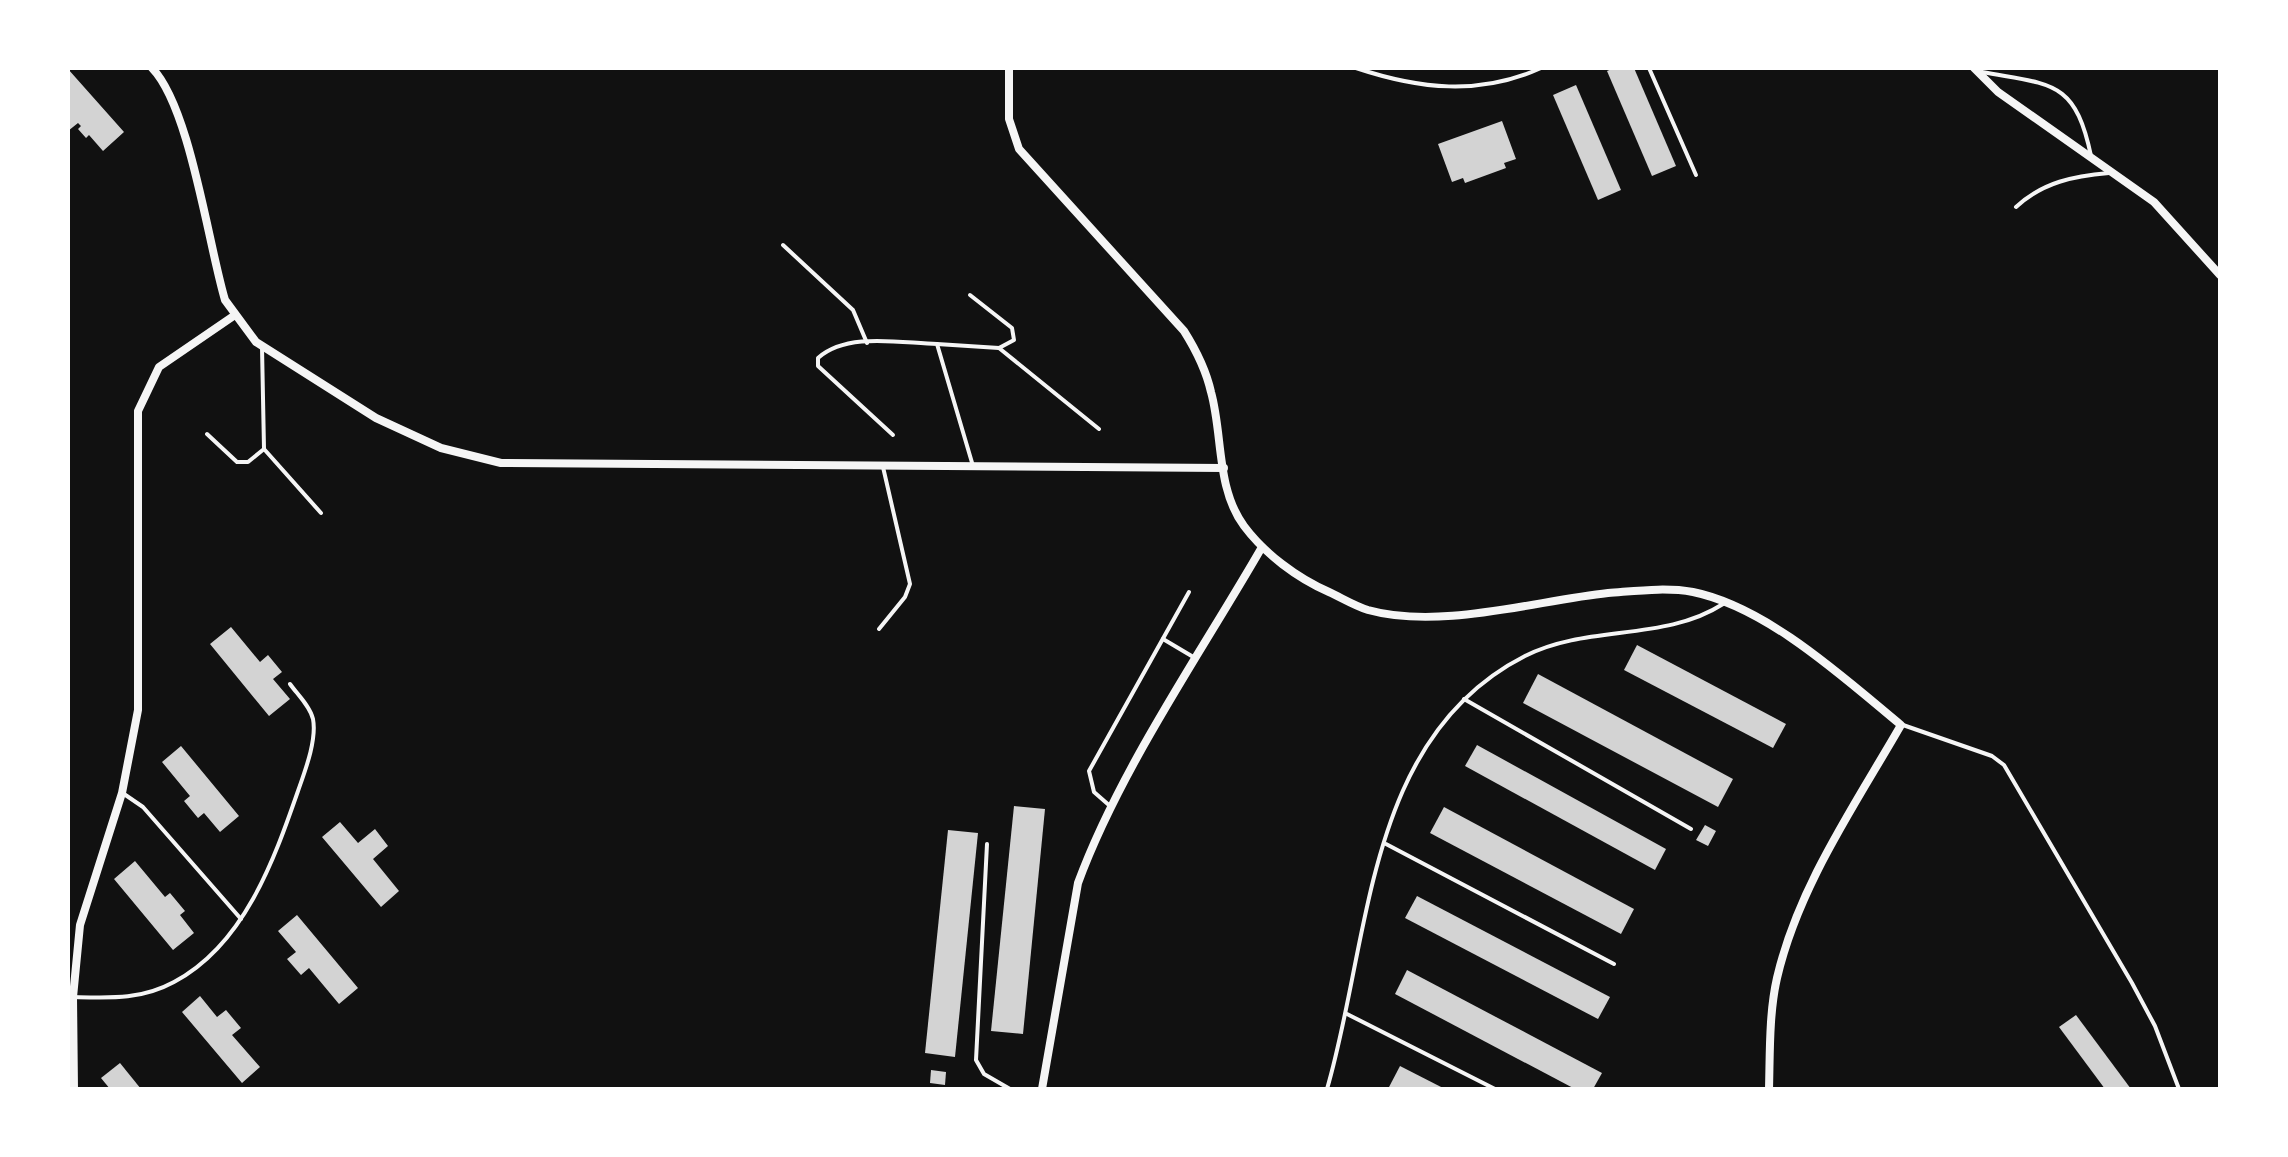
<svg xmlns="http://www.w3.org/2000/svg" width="2288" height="1157" font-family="Karla,sans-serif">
  <rect width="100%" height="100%" fill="#111"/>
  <g fill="#d3d3d3">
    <path d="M1614,68h20l42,98 -24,10 -45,-105z"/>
    <path d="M68,69l56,63 -21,19 -14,-16 -3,3 -8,-9 3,-3 -3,-3 -10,8z"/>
    <path d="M1576,85l45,105 -23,10 -45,-105z"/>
    <path d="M1502,121l14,38 -12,4 2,5 -41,15 -2,-5 -11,4 -14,-38z"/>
    <path d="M231,627l29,35 8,-7 14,17 -9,7 17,20 -21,17 -59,-72z"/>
    <path d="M1637,645l149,79 -13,24 -149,-78z"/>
    <path d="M1538,674l195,105 -15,28 -195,-104z"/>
    <path d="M1477,745l189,104 -11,21 -190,-104z"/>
    <path d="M181,746l58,70 -19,16 -16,-19 -6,5 -14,-17 6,-5 -28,-34z"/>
    <path d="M1014,806l31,3 -22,225 -32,-3z"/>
    <path d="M1444,807l190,102 -13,25 -191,-101z"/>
    <path d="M340,822l18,21 17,-14 13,17 -15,13 26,32 -18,16 -59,-70z"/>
    <path d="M1705,825l11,6 -8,15 -12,-6z"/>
    <path d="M948,830l30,3 -23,224 -30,-4z"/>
    <path d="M135,861l30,36 5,-4 15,18 -5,4 14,18 -21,17 -59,-71z"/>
    <path d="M1417,896l193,101 -12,22 -193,-101z"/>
    <path d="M297,915l61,73 -19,16 -30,-36 -8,7 -14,-16 9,-7 -18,-21z"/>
    <path d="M1407,970l195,103 -9,16h-18l-180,-95z"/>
    <path d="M200,996l17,21 9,-7 15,18 -9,7 28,32 -18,16 -60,-71z"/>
    <path d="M2076,1015l55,74h-26l-46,-62z"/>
    <path d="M120,1063l21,26h-31l-9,-11z"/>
    <path d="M1400,1066l45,23h-57z"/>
    <path d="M931,1070l15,2 -1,13 -15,-2z"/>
  </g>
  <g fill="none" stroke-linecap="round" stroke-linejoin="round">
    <g stroke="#f5f5f5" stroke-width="4">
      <path d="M1356,68c63,21 123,28 185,0"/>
      <path d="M1649,68l47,107"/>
      <path d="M1982,72c69,13 93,7 109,84"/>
      <path d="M2016,207c27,-25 58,-31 93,-34"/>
      <path d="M783,245l70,65 14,33"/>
      <path d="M937,344l62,4 15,-8 -2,-12 -42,-33"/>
      <path d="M262,347l2,102 57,64"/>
      <path d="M999,348l100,81"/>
      <path d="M207,434l30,28h11l16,-13"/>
      <path d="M893,435l-75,-69v-8c29,-26 82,-15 119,-14l36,122"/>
      <path d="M879,629l26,-32 5,-13 -27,-117"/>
      <path d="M1163,639l32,19"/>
      <path d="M1464,699l227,130"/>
      <path d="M1903,725l89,31 12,9 128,218 23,43 24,63"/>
      <path d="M124,794l19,13 98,112"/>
      <path d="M1110,806l-16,-14 -5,-21 100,-179"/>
      <path d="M987,844l-11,216 8,14 26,15"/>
      <path d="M1386,844l228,120"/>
      <path d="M73,997c37,1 68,3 101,-15 70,-37 100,-122 124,-191 7,-20 19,-51 15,-72 -3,-13 -16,-25 -23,-35"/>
      <path d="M1347,1014l148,75"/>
      <path d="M1327,1089c44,-150 38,-352 198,-433 63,-32 139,-14 198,-52"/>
    </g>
    <g stroke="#f5f5f5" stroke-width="8">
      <path d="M152,68c38,39 56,175 73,232l31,42 120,76 65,30 60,15 723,5"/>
      <path d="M1009,68v51l10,30 165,182c12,19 22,39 27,61 12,43 5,96 33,134 21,28 53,52 85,66 13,6 26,14 39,18 72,20 166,-9 240,-17 28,-2 57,-6 85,-1 74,15 151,86 208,133 -46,80 -103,162 -124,253 -8,35 -7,75 -8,111"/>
      <path d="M1974,68l24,24 156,110 66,73"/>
      <path d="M74,1089l-1,-92 7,-72 42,-132 16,-83v-299l21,-44 76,-52"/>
      <path d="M1042,1089l36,-206c42,-114 123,-230 184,-336"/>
    </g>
  </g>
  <rect width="2288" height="1157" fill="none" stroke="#ffffff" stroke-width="140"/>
</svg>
